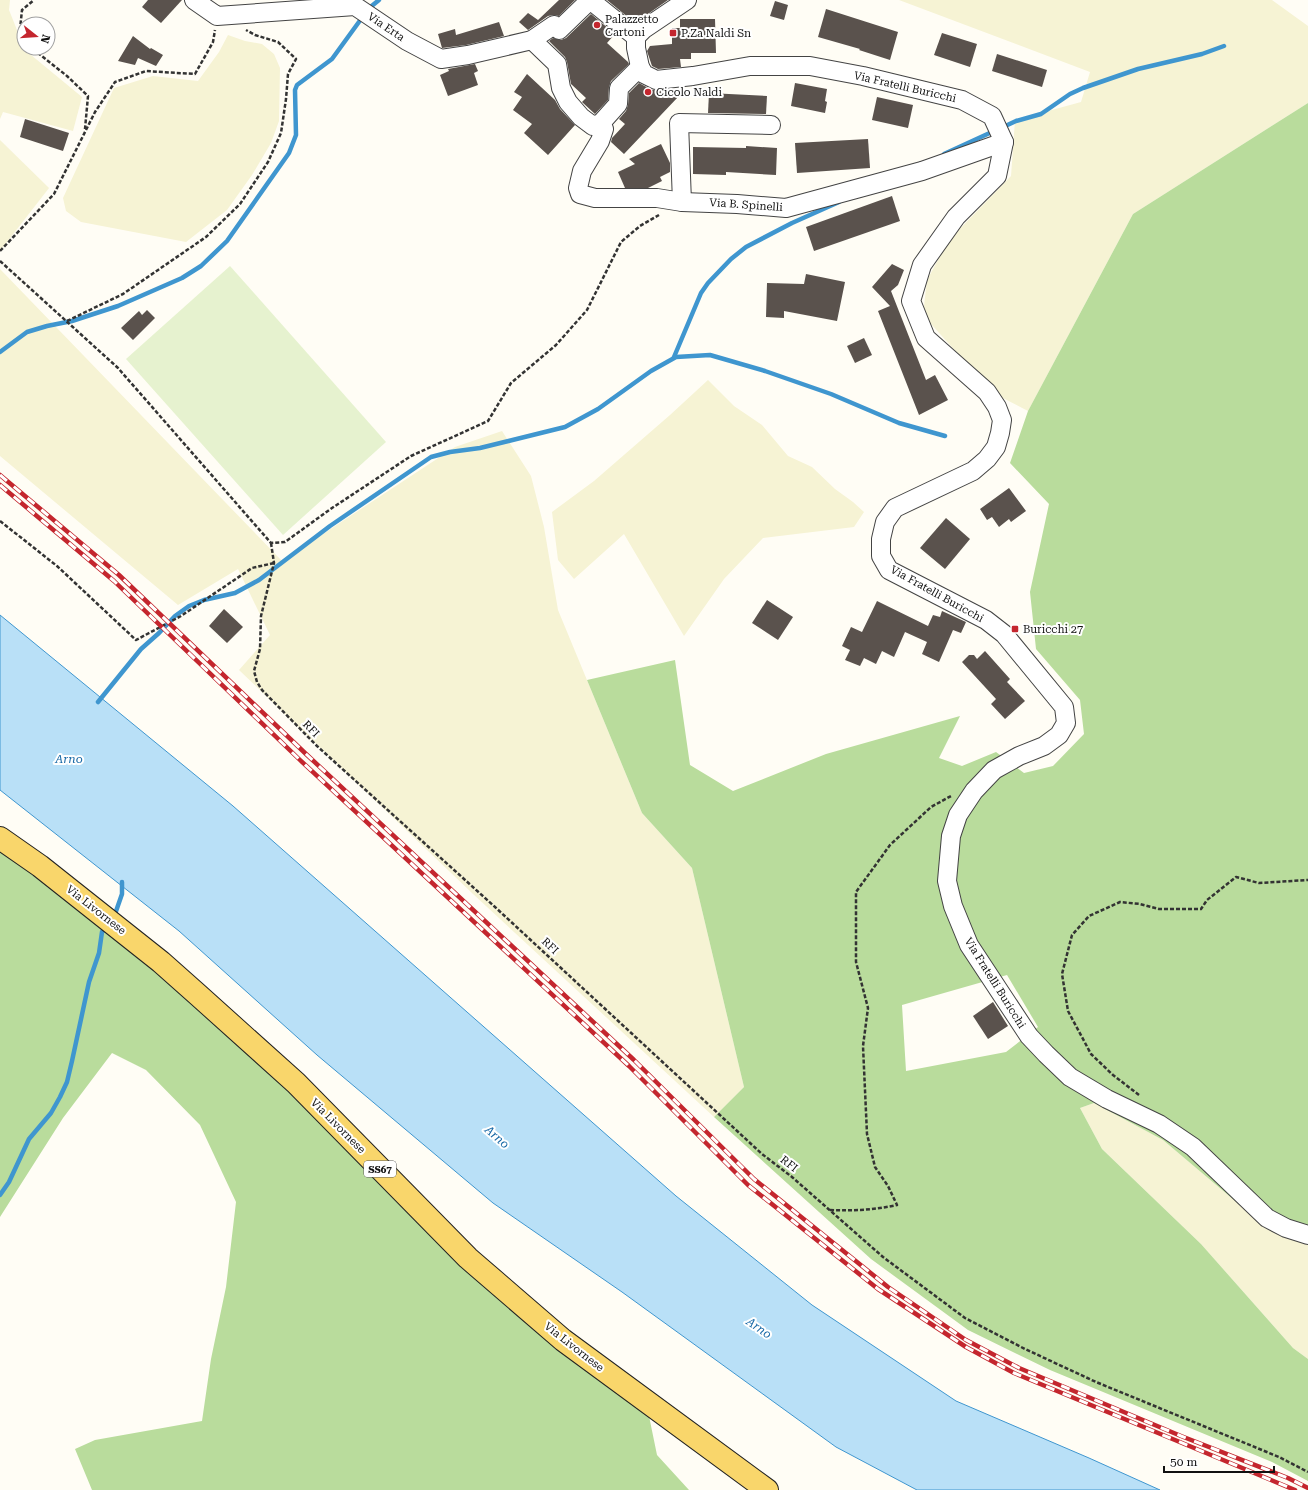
<svg xmlns="http://www.w3.org/2000/svg" width="1308" height="1490" font-family="'Roboto Serif',serif">
  <rect width="100%" height="100%" fill="#fffdf5"/>
  <g fill="#f6f3d4">
    <path d="M0,0h10l-1,10 16,40 57,47 -9,34 -70,-19 -3,7z"/>
    <path d="M899,0h373l36,26v77l-175,111 -105,197 -35,-18 -70,-78 4,-35 22,-40 62,-64 4,-56 66,-18 9,-30z"/>
    <path d="M228,35l17,6 17,3 12,10 6,14 -1,53 -8,22 -19,32 -25,35 -41,32 -105,-20 -15,-11 -3,-13 51,-110 39,-12 45,5 21,-29z"/>
    <path d="M0,140l49,48 -49,63z"/>
    <path d="M0,269l282,292 173,-114 47,-16 29,45 13,51 14,83 84,203 50,55 52,219 -30,30 -241,-223 -234,-224 31,-35 -32,-66 -60,36 -178,-149z"/>
    <path d="M708,380l26,26 28,19 26,31 24,11 23,22 18,13 11,10 -10,15 -91,11 -39,41 -40,57 -60,-102 -50,45 -16,-19 -6,-48 42,-31 76,-66z"/>
    <path d="M1094,1103l69,37 97,82 48,20v117l-15,-11 -92,-104 -99,-95 -22,-41z"/>
  </g>
  <g fill="#b9dc9c" fill-rule="evenodd">
    <path d="M1308,103v1139l-48,-20 -97,-82 -69,-37 -14,5 22,41 99,95 92,104 15,11v122l-36,-19 -222,-92 -82,-40 -97,-71 -157,-142 30,-30 -52,-219 -50,-55 -55,-133 88,-20 15,105 43,26 93,-37 134,-38 -21,42 23,8 34,-14 28,21 29,-7 31,-32 -4,-34 -44,-51 -6,-57 19,-88 -39,-41 18,-52 105,-197zM1007,975l31,52 -32,25 -100,19 -4,-66z"/>
    <path d="M0,847l142,110 507,459 8,39 32,35h-597l-17,-41 20,-9 107,-19 9,-62 15,-72 10,-85 -36,-77 -54,-55 -34,-17 -49,65 -63,99z"/>
  </g>
  <path fill="#e6f2cf" d="M230,266l156,176 -103,93 -157,-176z"/>
  <path fill="#b9e0f7" stroke="#3f96cf" d="M0,615l233,191 443,390 136,109 144,96 133,57 71,32h-243l-81,-43 -214,-155 -129,-89 -176,-148 -138,-124 -179,-141z"/>
  <g fill="none" stroke-linecap="round" stroke-linejoin="round">
    <g stroke="#3f96cf" stroke-width="4.5">
      <path d="M368,9l11,-9"/>
      <path d="M1001,128l15,-7 25,-7 29,-20 13,-6 55,-19 64,-15 22,-8"/>
      <path d="M944,154l50,-23"/>
      <path d="M0,352l27,-20 20,-6 25,-5 46,-15 64,-28 19,-12 26,-25 62,-88 7,-18 -1,-45 2,-5 35,-26 32,-44"/>
      <path d="M674,357l27,-64 7,-10 23,-24 15,-12 46,-24 47,-21"/>
      <path d="M98,702l43,-53 18,-16 16,-17 14,-10 15,-6 31,-7 24,-13 71,-54 101,-69 19,-5 30,-4 85,-21 33,-18 53,-38 25,-14 34,-2 55,16 66,23 68,29 46,13"/>
      <path d="M114,917l8,-23v-12"/>
      <path d="M0,1195l9,-13 20,-43 22,-26 9,-16 7,-15 5,-21 17,-79 10,-29 3,-21 5,-6"/>
    </g>
  </g>
  <g fill="#5a524d">
    <path d="M148,0h34l-21,23 -19,-16z"/>
    <path d="M559,0h16l-16,16 -6,-1 -5,1 -20,14 -9,-8 9,-9 10,7z"/>
    <path d="M607,0h61l-33,23z"/>
    <path d="M775,1l13,4 -4,15 -14,-4z"/>
    <path d="M826,9l72,23 -8,28 -31,-10 1,-1 -42,-12z"/>
    <path d="M591,14l24,20 -8,9 21,19 1,2 -18,17 -2,6 -1,13 -13,14 -13,-12 4,-4 -15,-14 -4,-22 -2,-5 -16,-16 4,-3 8,2 5,-2z"/>
    <path d="M680,19h35l1,34h-25v6h-11l1,8 -23,2 -6,-3 -5,-15 3,-5 22,-2v-16h8z"/>
    <path d="M499,22l5,14 -38,9 -24,3 -4,-14 17,-5 1,6z"/>
    <path d="M942,33l35,11 -7,23 -36,-12z"/>
    <path d="M133,36l17,13 1,-1 12,7 -7,11 -18,-8 -3,7 -17,-4z"/>
    <path d="M997,54l50,16 -5,17 -50,-16z"/>
    <path d="M475,64l3,7 -4,2 4,12 -30,11 -8,-21 9,-4 -1,-2z"/>
    <path d="M527,74l28,26 5,9 15,16 -27,30 -24,-22 8,-9 -19,-14 9,-13 -8,-5z"/>
    <path d="M639,83l13,7 17,-1 9,8 -54,57 -13,-12 1,-4 13,-14 -6,-5 7,-8 2,-6 1,-12z"/>
    <path d="M795,83l32,6 -2,12 2,1 -2,11 -34,-7z"/>
    <path d="M709,93l58,3 -1,18 -58,-1z"/>
    <path d="M877,97l36,8 -5,23 -36,-8z"/>
    <path d="M25,119l44,14 -6,18 -43,-14z"/>
    <path d="M868,139l2,29 -73,5 -2,-30z"/>
    <path d="M661,144l9,19v9l-10,5 2,4 -14,7h-23l-7,-16 17,-8 -6,-5z"/>
    <path d="M746,146l31,2 -1,27 -50,-3v3l-33,-1v-27l53,1z"/>
    <path d="M892,196l8,25 -86,30 -8,-24z"/>
    <path d="M892,264l12,6 -6,15 -7,6 35,89 9,-5 13,25 -29,15 -41,-104 12,-5 -18,-19z"/>
    <path d="M806,274l39,8 -8,39 -53,-10v7l-18,-1 1,-34 37,1z"/>
    <path d="M147,310l8,8 -22,22 -12,-12 18,-17 3,4z"/>
    <path d="M864,338l8,17 -17,8 -8,-17z"/>
    <path d="M1009,488l17,23 -15,11 -2,-3 -10,8 -7,-10 -5,3 -7,-11z"/>
    <path d="M946,518l24,21 -25,30 -25,-21z"/>
    <path d="M767,600l26,17 -15,23 -26,-17z"/>
    <path d="M877,601l51,25 5,-11 7,2 2,-6 24,11 -5,11 -8,-3 -14,32 -17,-8 5,-12 -22,-10 -11,25 -12,-6 -6,13 -12,-6 -4,8 -15,-6 5,-10 -8,-4 9,-19 11,5z"/>
    <path d="M224,609l19,18 -16,16 -18,-17z"/>
    <path d="M985,651l25,28 -3,3 18,19 -20,18 -14,-15 5,-5 -34,-37 7,-7h5l3,4z"/>
    <path d="M993,1002l15,24 -20,13 -15,-23z"/>
  </g>
  <g fill="none" stroke-linecap="round" stroke-linejoin="round">
    <defs>
      <g id="minor">
        <path d="M194,0l23,16 138,-10 52,35 34,18 27,-4 64,-15 22,-15 5,5 31,-30"/>
        <path d="M590,0l46,37"/>
        <path d="M687,0l-43,29 -8,8v11l4,19 4,7 12,6 37,-4 57,-10h60l53,10 99,24 30,16 12,26 -7,34 -41,41 -34,48 -11,36 15,37 61,54 10,15 5,13 -2,13 -4,14 -9,12 -14,12 -78,37 -10,14 -4,17v17l8,14 97,50 18,14 60,73 2,16 -7,12 -15,11 -25,10 -25,14 -20,21 -16,24 -7,21 -4,45 6,25 16,39 60,91 17,18 24,23 37,22 52,25 34,23 74,71 19,10 22,7"/>
        <path d="M532,40l25,24 4,24 7,14 13,15 12,9 8,-3 17,-19 1,-16 21,-21"/>
        <path d="M601,123l3,6 -4,12 -18,30 -4,17 2,6 15,4h62l25,4 55,2 49,4 136,-37 82,-29"/>
        <path d="M682,202l-3,-79 92,2"/>
      </g>
      <path id="major" d="M0,838l40,28 121,96 36,32 99,89 172,175 44,38 51,44 204,150"/>
    </defs>
    <use href="#minor" stroke="#444" stroke-width="20"/>
    <use href="#major" stroke="#222" stroke-width="24"/>
    <g stroke="#333" stroke-width="2.5" stroke-dasharray="4 2" stroke-linecap="butt">
      <path d="M24,35l-4,-6 2,-19 12,-10"/>
      <path d="M34,48l4,5 29,23 21,20 -3,33"/>
      <path d="M0,251l54,-57 41,-82 20,-30 31,-11 49,3 18,-32 2,-12"/>
      <path d="M0,261l118,107 153,175 14,-1 47,-34 79,-52 77,-35 23,-38 45,-38 31,-35 34,-68 19,-16 19,-11"/>
      <path d="M67,321l56,-27 83,-57 34,-33 28,-42 13,-29 5,-34 2,-25 8,-15 -18,-17 -23,-7 -9,-5"/>
      <path d="M0,521l57,45 79,74 45,-24 71,-48 22,-5"/>
      <path d="M271,543l3,20 -13,53 -1,33 -6,22 3,11 5,8 55,56 178,161 267,247 30,23 91,80 82,61 60,31 71,33 183,75 29,15"/>
      <path d="M1139,1095l-26,-20 -22,-21 -23,-43 -6,-37 10,-39 17,-19 31,-14 20,2 19,5h42l6,-9 29,-23 23,6 49,-3"/>
      <path d="M830,1210c23,1 44,0 67,-5l-9,-19 -13,-19 -8,-33 -4,-88 5,-38 -12,-46v-70l34,-47 41,-38 20,-11"/>
    </g>
    <use href="#minor" stroke="#fff" stroke-width="18"/>
    <use href="#major" stroke="#f9d66b" stroke-width="22"/>
    <defs>
      <g id="rail">
        <path d="M0,475l119,100 187,179 328,306 120,119 134,108 78,53 53,28 162,68 107,42 20,10"/>
        <path d="M0,485l114,96 186,179 329,306 119,119 130,104 88,58 48,26 281,117"/>
      </g>
    </defs>
    <use href="#rail" stroke="#c4262e" stroke-width="4.5"/>
    <use href="#rail" stroke="#fff" stroke-width="3" stroke-dasharray="9" stroke-linecap="butt"/>
  </g>
  <g fill="#c4262e" stroke="#fff" stroke-width="1.5">
    <circle cx="597" cy="25" r="4"/>
    <rect x="669" y="29" width="8" height="8" rx="2"/>
    <circle cx="648" cy="92" r="4"/>
    <rect x="1011" y="625" width="8" height="8" rx="2"/>
  </g>
  <g text-anchor="middle" dominant-baseline="central" stroke-width="4" stroke-linejoin="round" paint-order="stroke">
    <rect fill="#fff" stroke="#585858" stroke-width="1" x="364" y="1161" width="32" height="16" rx="3"/>
    <g font-size="10" font-weight="bold" fill="#111">
      <text x="380" y="1169">SS67</text>
    </g>
    <g font-size="11" fill="#111" stroke="#fff" text-anchor="start">
      <text x="605" y="19">Palazzetto<tspan x="605" dy="13">Cartoni</tspan></text>
      <text x="681" y="33">P.Za Naldi Sn</text>
      <text x="656" y="92">Cicolo Naldi</text>
      <text x="1023" y="629">Buricchi 27</text>
    </g>
    <g font-size="11" fill="#111" stroke="#fff">
      <text transform="translate(386 27) rotate(34)">Via Erta</text>
      <text transform="translate(905 87) rotate(13)">Via Fratelli Buricchi</text>
      <text transform="translate(746 205) rotate(4)">Via B. Spinelli</text>
      <text transform="translate(937 594) rotate(29)">Via Fratelli Buricchi</text>
      <text transform="translate(311 729) rotate(46)">RFI</text>
      <text transform="translate(96 910) rotate(38)">Via Livornese</text>
      <text transform="translate(550 946) rotate(43)">RFI</text>
      <text transform="translate(995 983) rotate(58)">Via Fratelli Buricchi</text>
      <text transform="translate(338 1126) rotate(45)">Via Livornese</text>
      <text transform="translate(789 1164) rotate(38)">RFI</text>
      <text transform="translate(574 1347) rotate(38)">Via Livornese</text>
    </g>
    <g font-size="12" font-style="italic" fill="#1768a6" stroke="#fff">
      <text x="69" y="759">Arno</text>
      <text transform="translate(497 1137) rotate(41)">Arno</text>
      <text transform="translate(759 1328) rotate(35)">Arno</text>
    </g>
  </g>
  <g transform="translate(36 36) rotate(107)"><circle r="19" fill="#ffffff" stroke="#a0a0a0"/>
  <path d="M0-3L7 15L0 10L-7 15Z" fill="#c4262e"/>
  <text y="-6" font-size="11" font-weight="bold" text-anchor="middle" fill="#111111">N</text>
  </g>
  <path d="M1164 1466v6h110v-6" fill="none" stroke="#111111" stroke-width="2"/>
  <text x="1170" y="1466" font-size="12" fill="#111111" stroke="#ffffff" stroke-width="3" paint-order="stroke">50 m</text>
</svg>
